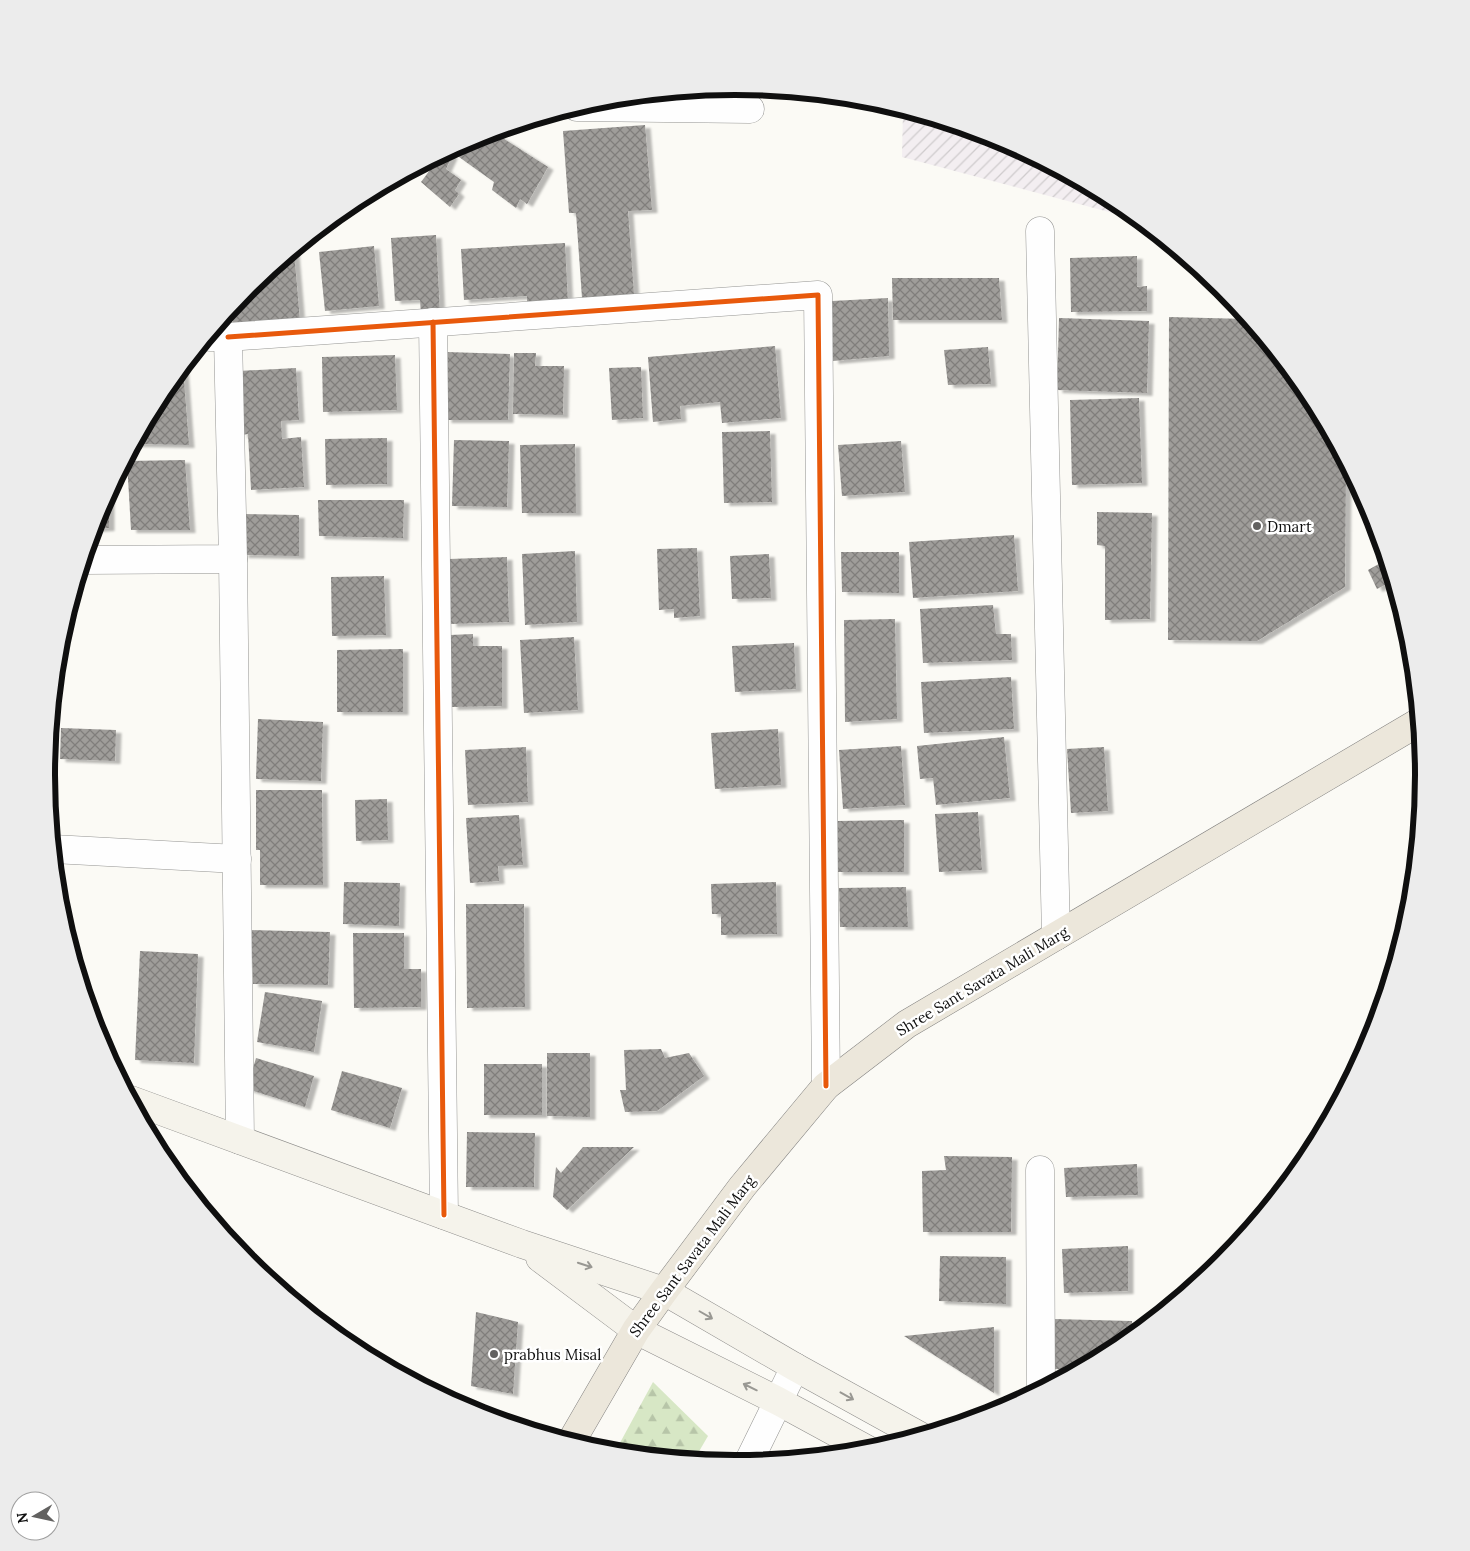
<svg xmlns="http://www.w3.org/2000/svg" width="1470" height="1551" font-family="Lora,serif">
  <defs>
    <pattern id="industrial-furrows" width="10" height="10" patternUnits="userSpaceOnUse" patternTransform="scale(1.25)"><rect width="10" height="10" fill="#f3eef1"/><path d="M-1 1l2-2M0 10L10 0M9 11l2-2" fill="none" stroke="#cfcbcd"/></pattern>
    <pattern id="forest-firs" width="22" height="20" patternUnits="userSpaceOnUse" patternTransform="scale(1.25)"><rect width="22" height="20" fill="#d7e7c5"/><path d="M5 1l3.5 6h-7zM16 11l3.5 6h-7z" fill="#b7c5a8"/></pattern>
    <pattern id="building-cross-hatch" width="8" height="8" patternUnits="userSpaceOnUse" patternTransform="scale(1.25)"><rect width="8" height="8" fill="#9f9d9a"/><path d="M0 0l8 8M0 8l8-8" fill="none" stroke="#807e7c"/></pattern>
    <filter id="shadow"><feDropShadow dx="5.5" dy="3" stdDeviation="1" flood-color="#0004"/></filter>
  </defs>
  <rect width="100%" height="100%" fill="#fbfaf5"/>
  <path fill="url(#industrial-furrows)" d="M903,110l96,29 119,64 21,17 -237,-63z"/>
  <path fill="url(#forest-firs)" d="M653,1382l55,54 -14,24 -79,-8z"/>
  <g fill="url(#building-cross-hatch)" filter="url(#shadow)">
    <path d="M645,125l7,85 -24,1 6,83 -52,4 -6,-85h-7l-6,-82z"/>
    <path d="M500,130l-2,5 50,32 -21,37 -7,-5 -4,9 -24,-18 2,-8 -35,-25 5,-12 -1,-1 9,-5z"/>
    <path d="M448,152l4,4 -6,13 15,11 -6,10 4,4 -9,13 -29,-25 15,-20 -2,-3z"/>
    <path d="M436,235l4,79 -19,1 -1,-15 -25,1 -4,-63z"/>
    <path d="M565,243l3,60 -41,2v-9l-63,4 -3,-51z"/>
    <path d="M374,246l5,60 -54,5 -6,-59z"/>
    <path d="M294,251l6,70 -67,5 -1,-17 16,-21z"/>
    <path d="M1137,256v31l10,-1v25l-76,1 -1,-54z"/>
    <path d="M892,278h107l3,42h-109z"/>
    <path d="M888,298l1,58 -56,5 -1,-60z"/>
    <path d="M1169,317l78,2 61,74 38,72 -1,122 -88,54 -89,-1z"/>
    <path d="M1059,318l90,3 -2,72 -90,-3z"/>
    <path d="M775,346l6,72 -59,5 -2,-21 -40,4 1,13 -28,3 -5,-65z"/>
    <path d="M988,347l3,37 -43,1 -4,-35z"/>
    <path d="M447,352l63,2 -2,66h-62z"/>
    <path d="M514,353h22l-1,13h29l-1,49 -50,-1z"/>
    <path d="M395,355l2,55 -74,2 -1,-55z"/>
    <path d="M183,367l6,78 -54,-1 27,-51z"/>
    <path d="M641,367l2,51 -31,2 -3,-52z"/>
    <path d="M296,368l3,52 -18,1 1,18 19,-2 3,50 -53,3 -3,-56 -6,1 -4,-64z"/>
    <path d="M1139,398l3,85 -70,2 -2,-85z"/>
    <path d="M770,431l2,71 -48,1 -2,-71z"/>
    <path d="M387,438v46l-61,1 -1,-46z"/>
    <path d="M454,440l55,1 -2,66 -55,-1z"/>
    <path d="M901,441l4,51 -63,4 -4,-51z"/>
    <path d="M575,444l1,69h-54l-2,-68z"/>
    <path d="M185,460l5,70h-59l-4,-69z"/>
    <path d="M109,493v35l-15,1 5,-17z"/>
    <path d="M318,500h86l-1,38 -84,-2z"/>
    <path d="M1097,512l55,1 -2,106 -45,1v-74l-8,-1z"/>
    <path d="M244,514l55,1v41l-56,-1z"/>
    <path d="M1014,535l4,56 -105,7 -4,-56z"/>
    <path d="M697,548l3,68 -26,2v-9l-15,1 -2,-61z"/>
    <path d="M575,551l2,71 -52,3 -3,-71z"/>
    <path d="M841,552h58v41l-57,-1z"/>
    <path d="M769,554l2,44 -39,1 -2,-43z"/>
    <path d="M507,557l2,65 -58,2 -2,-65z"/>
    <path d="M1386,560l6,21 -15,8 -9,-19z"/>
    <path d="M384,576l2,59 -54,1 -1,-59z"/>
    <path d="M993,605l3,29h15l1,26 -89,3 -3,-54z"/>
    <path d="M895,619l2,100 -52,3 -1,-102z"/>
    <path d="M473,634v12h29v60l-50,1 -2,-72z"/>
    <path d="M574,637l4,73 -54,3 -4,-73z"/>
    <path d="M794,643l2,46 -61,3 -3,-46z"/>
    <path d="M403,649v63h-66v-62z"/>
    <path d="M1011,677l3,52 -90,4 -3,-51z"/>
    <path d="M258,719l65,3 -2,59 -65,-2z"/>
    <path d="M61,728l55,2 -1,31 -55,-2z"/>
    <path d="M778,729l3,56 -66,4 -4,-56z"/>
    <path d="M1004,737l6,61 -74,7 -3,-27 -13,1 -3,-33z"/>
    <path d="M901,746l4,59 -62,4 -4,-59z"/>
    <path d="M526,747l2,55 -60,3 -3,-55z"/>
    <path d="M1104,747l4,64 -37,2 -4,-64z"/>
    <path d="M256,790h66l1,95h-63v-35h-4z"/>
    <path d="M387,799l1,41 -32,1 -1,-41z"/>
    <path d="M978,812l4,58 -43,2 -4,-58z"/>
    <path d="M519,815l4,50 -25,1 1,15 -29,2 -4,-65z"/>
    <path d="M904,820v52h-67v-51z"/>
    <path d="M344,882l56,1 -1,43 -56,-2z"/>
    <path d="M776,882l1,52 -56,1v-21h-9l-1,-30z"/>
    <path d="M906,887l2,40h-68l-1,-39z"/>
    <path d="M466,904h58l1,103 -58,1z"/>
    <path d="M251,930l79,2 -2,53 -75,-1z"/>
    <path d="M353,933h51v36h17v38l-67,1z"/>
    <path d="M140,951l58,3 -4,109 -59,-3z"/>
    <path d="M265,992l57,9 -8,51 -57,-10z"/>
    <path d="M661,1049l4,9 24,-5 15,23 -47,35 -32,1 -5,-22h6l-2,-40z"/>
    <path d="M547,1053h43v64l-43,-1z"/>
    <path d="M256,1058l58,18 -9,31 -58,-18z"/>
    <rect x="484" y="1064" width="58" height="51"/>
    <path d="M342,1071l60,17 -12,40 -59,-18z"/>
    <path d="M467,1132l68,1 -1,54h-68z"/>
    <path d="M583,1147h51l-67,63 -14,-13 3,-30 5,6z"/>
    <path d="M944,1156l68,1 -1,75h-88l-1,-61 24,-1z"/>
    <path d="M1137,1164l1,31 -72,2 -2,-29z"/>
    <path d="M1128,1246v45l-64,2 -2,-44z"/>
    <path d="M940,1256l66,1v47l-67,-3z"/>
    <path d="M476,1312l42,10 -5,72 -42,-8z"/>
    <path d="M1054,1319l78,2 -1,16 -14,11 -39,22 -24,-1z"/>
    <path d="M994,1327v66l-90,-57z"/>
  </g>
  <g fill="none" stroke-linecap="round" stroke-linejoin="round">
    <defs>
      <g id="minor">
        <path d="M577,107l173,2"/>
        <path d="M1040,231l16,705"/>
        <path d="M433,322l11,893"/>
        <path d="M228,337l590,-42 8,791"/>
        <path d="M233,559l7,581"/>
        <path d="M84,560l149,-1 -5,-222h-18"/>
        <path d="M53,849l184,10"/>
        <path d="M1040,1170l1,219"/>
        <path d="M748,1463l47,-96"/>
      </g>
      <g id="secondary">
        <path d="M131,1100l391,144 142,47 131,76 125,69"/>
        <path d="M540,1258l96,72 142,71 92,50"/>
      </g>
      <path id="primary" d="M571,1442l65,-112 28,-39 78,-104 84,-101 81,-62 512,-302"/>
    </defs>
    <use href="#minor" stroke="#959593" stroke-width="29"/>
    <use href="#secondary" stroke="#8c8b89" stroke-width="29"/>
    <use href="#primary" stroke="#838280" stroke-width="29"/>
    <use href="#minor" stroke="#fefefe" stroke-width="28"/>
    <use href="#secondary" stroke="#f5f3eb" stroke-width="28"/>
    <use href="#primary" stroke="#ece7db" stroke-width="28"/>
    <defs>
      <g id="cycleway">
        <path d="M433,322l11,893"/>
        <path d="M228,337l590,-42 8,791"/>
      </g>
    </defs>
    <use href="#cycleway" stroke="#fff" stroke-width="8"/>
    <use href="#cycleway" stroke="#e8590c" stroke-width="5"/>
  </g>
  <defs><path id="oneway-shaft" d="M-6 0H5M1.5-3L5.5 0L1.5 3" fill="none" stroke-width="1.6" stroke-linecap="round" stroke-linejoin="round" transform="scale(1.25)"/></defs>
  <g stroke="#999893">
    <use href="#oneway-shaft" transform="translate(585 1265) rotate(18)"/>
    <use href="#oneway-shaft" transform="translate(706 1315) rotate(30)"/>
    <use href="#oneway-shaft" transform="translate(750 1387) rotate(-154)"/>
    <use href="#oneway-shaft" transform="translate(847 1396) rotate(29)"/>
  </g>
  <g fill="#626160" stroke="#fff" stroke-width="2">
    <circle cx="1257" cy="526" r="5"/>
    <circle cx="494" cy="1354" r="5"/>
  </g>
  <g text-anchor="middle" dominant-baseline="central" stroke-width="5" stroke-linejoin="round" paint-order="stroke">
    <g font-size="15" fill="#0f0f0f" stroke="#fff" text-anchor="start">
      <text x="1267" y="526">Dmart</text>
      <text x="504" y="1354">prabhus Misal</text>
    </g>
    <g font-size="15" fill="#0f0f0f" stroke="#fff">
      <text transform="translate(982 981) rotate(-31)">Shree Sant Savata Mali Marg</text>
      <text transform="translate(692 1256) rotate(-53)">Shree Sant Savata Mali Marg</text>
    </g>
  </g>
  <path d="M0 0H1470V1551H0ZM55 775a680 680 0 1 1 1360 0a680 680 0 1 1-1360 0Z" fill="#ececec" fill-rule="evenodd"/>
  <path fill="none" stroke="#0f0f0f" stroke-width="6" d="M55 775a680 680 0 1 1 1360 0a680 680 0 1 1-1360 0Z"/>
  <g transform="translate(35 1516) rotate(261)"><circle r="24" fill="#ffffff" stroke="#9f9f9f"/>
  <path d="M0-4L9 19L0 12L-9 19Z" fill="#626160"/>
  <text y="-8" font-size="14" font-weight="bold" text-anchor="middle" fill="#0f0f0f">N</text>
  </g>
</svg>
